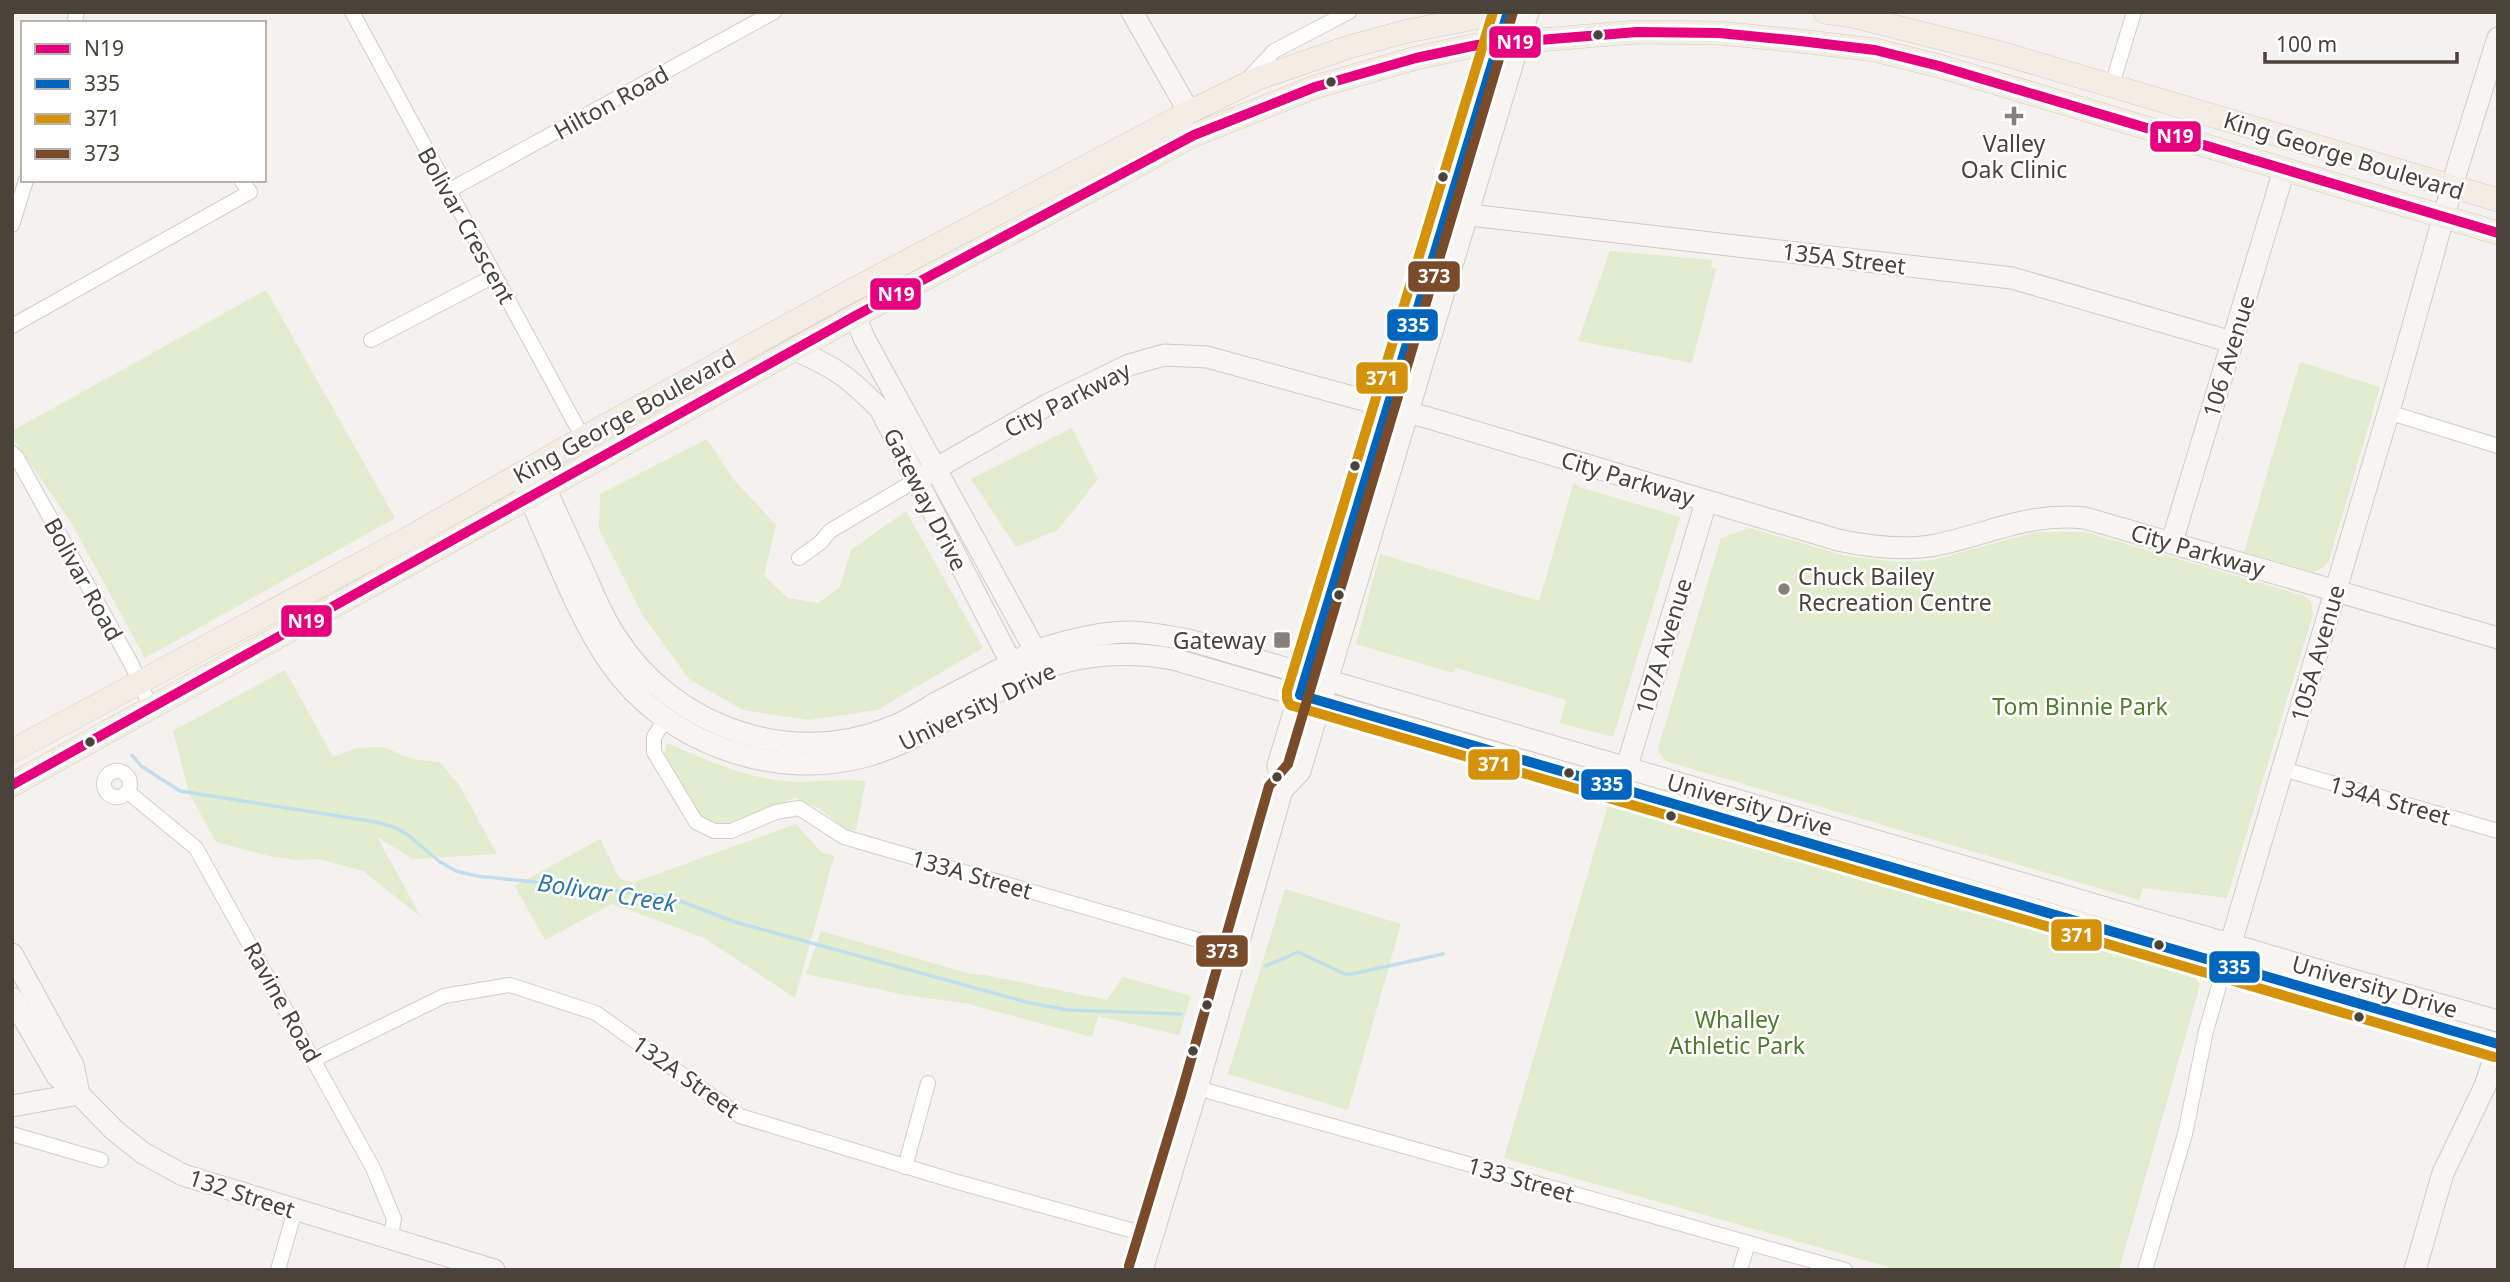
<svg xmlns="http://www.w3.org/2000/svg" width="2510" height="1282" font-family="'Noto Sans',sans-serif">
  <rect width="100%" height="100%" fill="#f4f1ee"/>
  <g fill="#e2eccf">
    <path d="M1610,251l102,9 -1,8 5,1 -24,94 -114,-22z"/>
    <path d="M266,290l129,228 -250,140 -73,-134 -60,-87v-6z"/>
    <path d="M2300,362l80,25 -51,173 -5,7 -10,5 -70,-20z"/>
    <path d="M1072,428l26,51 -40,51 -42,17 -45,-68z"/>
    <path d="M707,439l26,40 43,46 -12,51 24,22 30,5 22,-16 11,-37 55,-39 77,137 -106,62 -68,10 -66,-10 -54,-31 -47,-65 -43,-85 1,-35z"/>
    <path d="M1574,482l5,5 101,30 -67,220 -53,-14 6,-23 -110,-32 -3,5 -97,-29 24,-90 159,47z"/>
    <path d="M1749,528l97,28 53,6 34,-2 103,-28h49l220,64 6,6 2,12 -86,284 -84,-10 -4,12 -474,-139 -7,-12 63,-211z"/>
    <path d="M285,670l48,87 24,-9 27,-1 27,12 28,3 19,21 39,71 -84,5 -36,-22 44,80 -58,-46 -45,-12 -22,1 -27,-4 -53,-14 -27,-49 -16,-62z"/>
    <path d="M667,743c42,18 82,37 129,39 23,0 46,-3 70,-1l-10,49 -5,3 -33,-25 -23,-10 -74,28 -22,-9 -35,-62z"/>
    <path d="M1609,802l583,169 8,14 -81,285h-220l-395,-112z"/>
    <path d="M796,824l25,28 13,4 -39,142 -91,-60 -77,-29 8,-27z"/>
    <path d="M600,839l20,40 13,3 -7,27 -14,-5 -67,36 -30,-54z"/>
    <path d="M1285,889l116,35 -53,186 -120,-36z"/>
    <path d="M821,931l150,43 14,1 122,25 16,-23 68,19 -12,39 -81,-19 -6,21 -127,-34 -60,-8 -99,-21z"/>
  </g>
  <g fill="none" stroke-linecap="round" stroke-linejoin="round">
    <g stroke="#c1deef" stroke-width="3.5">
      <path d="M132,755l9,11 39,25 196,31 18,5 14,8 32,27 16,9 21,5 190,20 68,26 295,81 38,7 113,4"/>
      <path d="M1266,966l32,-14 47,22h7l91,-20"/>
    </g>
    <defs>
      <g id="street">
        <path d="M352,12l231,426"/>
        <path d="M74,23l3,-11"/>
        <path d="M1249,78l25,-27 75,-39"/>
        <path d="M2112,85l22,-73"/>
        <path d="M448,191l326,-179"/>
        <path d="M12,225l14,-45"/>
        <path d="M12,326l238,-134 -9,-12"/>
        <path d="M371,340l123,-64"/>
        <path d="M2388,412l110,34"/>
        <path d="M12,453l5,5 115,207 19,43"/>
        <path d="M799,558l22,-16 9,-11 86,-51"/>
        <path d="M665,719l-11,18v15l42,70 18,9h17l45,-19 23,-4 45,29 392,114"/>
        <path d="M2283,769l215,62"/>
        <circle cx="117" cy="784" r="13"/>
        <path d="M128,792l68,56 177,320 21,51 -4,20"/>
        <path d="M315,1059l129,-63 66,-11 86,28 144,103 214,65 198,55"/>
        <path d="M1197,1088l648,182"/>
        <path d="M12,1134l89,26"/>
        <path d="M905,1167l23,-84"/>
        <path d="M278,1270l17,-60"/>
        <path d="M1740,1270l8,-27"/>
        <path d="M2145,1270l40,-136 21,-103 19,-66"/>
      </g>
      <g id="secondary">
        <path d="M1132,12l57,100"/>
        <path d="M1453,213l559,65 220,64"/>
        <path d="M855,316l9,22 178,325"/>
        <path d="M797,351c40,17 52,27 83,58l138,267"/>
        <path d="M539,475c14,30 28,60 42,91 11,24 20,49 35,71 57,90 174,131 273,91 17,-6 32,-16 47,-25 33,-17 66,-35 99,-52 30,-10 66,-20 98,-19 19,1 38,5 56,8l1129,330 180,51"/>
        <path d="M916,480l131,-75 82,-40 35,-10 43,2 222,61 409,122c32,7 66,11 98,5 53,-11 93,-33 149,-27l413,120"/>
        <path d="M523,484c28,57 52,129 88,180 54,78 161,117 252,93 31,-8 59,-24 87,-39 30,-16 61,-36 93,-49 40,-16 88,-18 130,-10l1325,385"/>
        <path d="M2172,542l112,-372"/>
        <path d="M1623,780l83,-278"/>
        <path d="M1282,790l18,-19 228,-759"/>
        <path d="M12,954l61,111 6,29"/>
        <path d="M2227,956l166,-559 64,-228 41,-131"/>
        <path d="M12,998l45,78 22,18 35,36 29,23 40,22 311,95"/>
        <path d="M12,1106l67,-12"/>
        <path d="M1142,1270l51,-168 89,-312 -4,-25 230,-753"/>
        <path d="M2415,1270l28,-97 42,-87 13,-39"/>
      </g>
      <g id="primary">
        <path d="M1825,12l28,4 151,38 494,146"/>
        <path d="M12,751l402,-216 169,-97 264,-145 342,-181 70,-34 90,-31 59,-16 98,-19"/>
        <path d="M12,785l843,-469 339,-181 121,-48 101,-29 61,-13 160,-13 82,1 81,8 75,9 64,16 559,167"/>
      </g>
    </defs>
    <use href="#street" stroke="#d2cfcb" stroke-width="16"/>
    <use href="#secondary" stroke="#d2cec5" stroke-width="23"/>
    <use href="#primary" stroke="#d6cdbc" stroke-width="24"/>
    <use href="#street" stroke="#fdfdfc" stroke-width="14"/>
    <use href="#secondary" stroke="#f7f5f1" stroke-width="21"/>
    <use href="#primary" stroke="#f2eee6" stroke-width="23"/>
    <defs>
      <path id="bus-1" d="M12,785l843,-469 339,-181 121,-48 101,-29 61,-13 160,-13 82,1 81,8 75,9 64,16 559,167"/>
      <path id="bus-2" d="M1508,12l-208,683 1198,349"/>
      <path id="bus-3" d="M1493,12l-206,679v8l3,6 1204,352"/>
      <path id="bus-4" d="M1129,1266l51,-168 89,-312 19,-22 225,-752"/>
    </defs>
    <use href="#bus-1" stroke="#fff" stroke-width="16"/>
    <use href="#bus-2" stroke="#fff" stroke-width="16"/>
    <use href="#bus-3" stroke="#fff" stroke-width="16"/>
    <use href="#bus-4" stroke="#fff" stroke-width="16"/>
    <use href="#bus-1" stroke="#e5007d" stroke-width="10"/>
    <use href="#bus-2" stroke="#0065bd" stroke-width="10"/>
    <use href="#bus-3" stroke="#d4920b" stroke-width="10"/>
    <use href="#bus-4" stroke="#7a4b2a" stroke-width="10"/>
  </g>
  <g fill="#4a4339" stroke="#fff" stroke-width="2.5">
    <circle cx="1598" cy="35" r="6"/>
    <circle cx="1331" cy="82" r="6"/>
    <circle cx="1443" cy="177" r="6"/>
    <circle cx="1355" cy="466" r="6"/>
    <circle cx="1339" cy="595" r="6"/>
    <circle cx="90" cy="742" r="6"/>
    <circle cx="1569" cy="773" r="6"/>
    <circle cx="1277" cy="777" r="6"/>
    <circle cx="1671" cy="816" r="6"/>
    <circle cx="2159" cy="945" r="6"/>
    <circle cx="1207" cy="1005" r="6"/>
    <circle cx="2359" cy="1017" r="6"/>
    <circle cx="1193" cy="1051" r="6"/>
  </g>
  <g fill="#868078" stroke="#fff" stroke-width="2.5">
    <path d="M2010.5 105.5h7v7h7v7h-7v7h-7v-7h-7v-7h7z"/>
    <circle cx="1784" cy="589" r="7"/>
    <rect x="1273" y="631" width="18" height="18" rx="3.5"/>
  </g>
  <g text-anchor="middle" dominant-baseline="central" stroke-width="5" stroke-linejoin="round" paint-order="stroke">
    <g font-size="23" fill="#4a4339" stroke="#fff">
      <text transform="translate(611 102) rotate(-29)">Hilton Road</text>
      <text transform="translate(2344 155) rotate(17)">King George Boulevard</text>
      <text transform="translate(467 225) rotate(61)">Bolivar Crescent</text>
      <text transform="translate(1844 258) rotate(7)">135A Street</text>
      <text transform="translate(2228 356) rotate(-73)">106 Avenue</text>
      <text transform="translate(1067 399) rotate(-27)">City Parkway</text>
      <text transform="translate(624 416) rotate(-29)">King George Boulevard</text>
      <text transform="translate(1628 478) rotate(17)">City Parkway</text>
      <text transform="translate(926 499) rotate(63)">Gateway Drive</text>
      <text transform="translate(2198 550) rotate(16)">City Parkway</text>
      <text transform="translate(84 579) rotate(61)">Bolivar Road</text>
      <text transform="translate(1663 646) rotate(-73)">107A Avenue</text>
      <text transform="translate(2317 653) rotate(-74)">105A Avenue</text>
      <text transform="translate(977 706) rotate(-26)">University Drive</text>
      <text transform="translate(2390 800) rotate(16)">134A Street</text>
      <text transform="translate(1750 804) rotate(16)">University Drive</text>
      <text transform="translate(972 874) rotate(16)">133A Street</text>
      <text transform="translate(2375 986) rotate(16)">University Drive</text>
      <text transform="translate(283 1002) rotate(61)">Ravine Road</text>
      <text transform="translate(686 1076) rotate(35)">132A Street</text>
      <text transform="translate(1521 1179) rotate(16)">133 Street</text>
      <text transform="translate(242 1193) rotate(18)">132 Street</text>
    </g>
    <g font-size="23" fill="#4a4339" stroke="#fff">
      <text x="2014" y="143">Valley<tspan x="2014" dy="26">Oak Clinic</tspan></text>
      <text x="1798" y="576" text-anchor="start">Chuck Bailey<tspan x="1798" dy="26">Recreation Centre</tspan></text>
      <text x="1266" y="640" text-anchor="end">Gateway</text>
    </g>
    <g font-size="23" fill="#4d7c2c" stroke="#fff">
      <text x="2080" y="706">Tom Binnie Park</text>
      <text x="1737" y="1019">Whalley<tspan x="1737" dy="26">Athletic Park</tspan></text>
    </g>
    <g font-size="24" font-style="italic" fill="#3078a6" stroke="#fff">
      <text transform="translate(607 892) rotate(9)">Bolivar Creek</text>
    </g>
  </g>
  <g stroke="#fff" stroke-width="2.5">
    <rect x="1488" y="25" width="54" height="34" rx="7" fill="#e5007d"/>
    <rect x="2149" y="120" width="53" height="33" rx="7" fill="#e5007d"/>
    <rect x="1407" y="260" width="54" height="33" rx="7" fill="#7a4b2a"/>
    <rect x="869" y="277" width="53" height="34" rx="7" fill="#e5007d"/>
    <rect x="1386" y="308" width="53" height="34" rx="7" fill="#0065bd"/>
    <rect x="1355" y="361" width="54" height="34" rx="7" fill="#d4920b"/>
    <rect x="280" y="604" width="53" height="34" rx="7" fill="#e5007d"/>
    <rect x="1467" y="748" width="54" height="33" rx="7" fill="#d4920b"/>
    <rect x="1580" y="768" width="53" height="33" rx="7" fill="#0065bd"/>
    <rect x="2050" y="918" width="53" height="34" rx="7" fill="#d4920b"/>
    <rect x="1195" y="934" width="54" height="34" rx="7" fill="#7a4b2a"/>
    <rect x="2208" y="950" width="53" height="34" rx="7" fill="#0065bd"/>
  </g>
  <g font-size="19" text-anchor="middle" font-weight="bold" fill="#fff">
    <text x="1515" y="49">N19</text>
    <text x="2175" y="143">N19</text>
    <text x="1434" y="283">373</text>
    <text x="896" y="301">N19</text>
    <text x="1413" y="332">335</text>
    <text x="1382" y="385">371</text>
    <text x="306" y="628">N19</text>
    <text x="1494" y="771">371</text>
    <text x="1607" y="791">335</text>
    <text x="2077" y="942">371</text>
    <text x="1222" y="958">373</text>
    <text x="2234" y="974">335</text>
  </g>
  <rect width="2510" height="1282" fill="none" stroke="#4a4339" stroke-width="28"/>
  <rect x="21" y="21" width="245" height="161" fill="#ffffff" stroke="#b7b4b0" stroke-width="2"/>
  <rect x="35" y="44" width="35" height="10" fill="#e5007d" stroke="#b7b4b0" stroke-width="2"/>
  <text x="84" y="56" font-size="21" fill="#4a4339">N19</text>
  <rect x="35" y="79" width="35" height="10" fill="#0065bd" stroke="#b7b4b0" stroke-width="2"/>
  <text x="84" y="91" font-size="21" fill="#4a4339">335</text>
  <rect x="35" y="114" width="35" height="10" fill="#d4920b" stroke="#b7b4b0" stroke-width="2"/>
  <text x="84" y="126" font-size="21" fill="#4a4339">371</text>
  <rect x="35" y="149" width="35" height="10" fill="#7a4b2a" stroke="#b7b4b0" stroke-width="2"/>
  <text x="84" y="161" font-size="21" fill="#4a4339">373</text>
  <path d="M2265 52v10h192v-10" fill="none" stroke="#4a4339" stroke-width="3.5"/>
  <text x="2276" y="52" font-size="21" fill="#4a4339" stroke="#ffffff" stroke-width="5" paint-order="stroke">100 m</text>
</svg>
